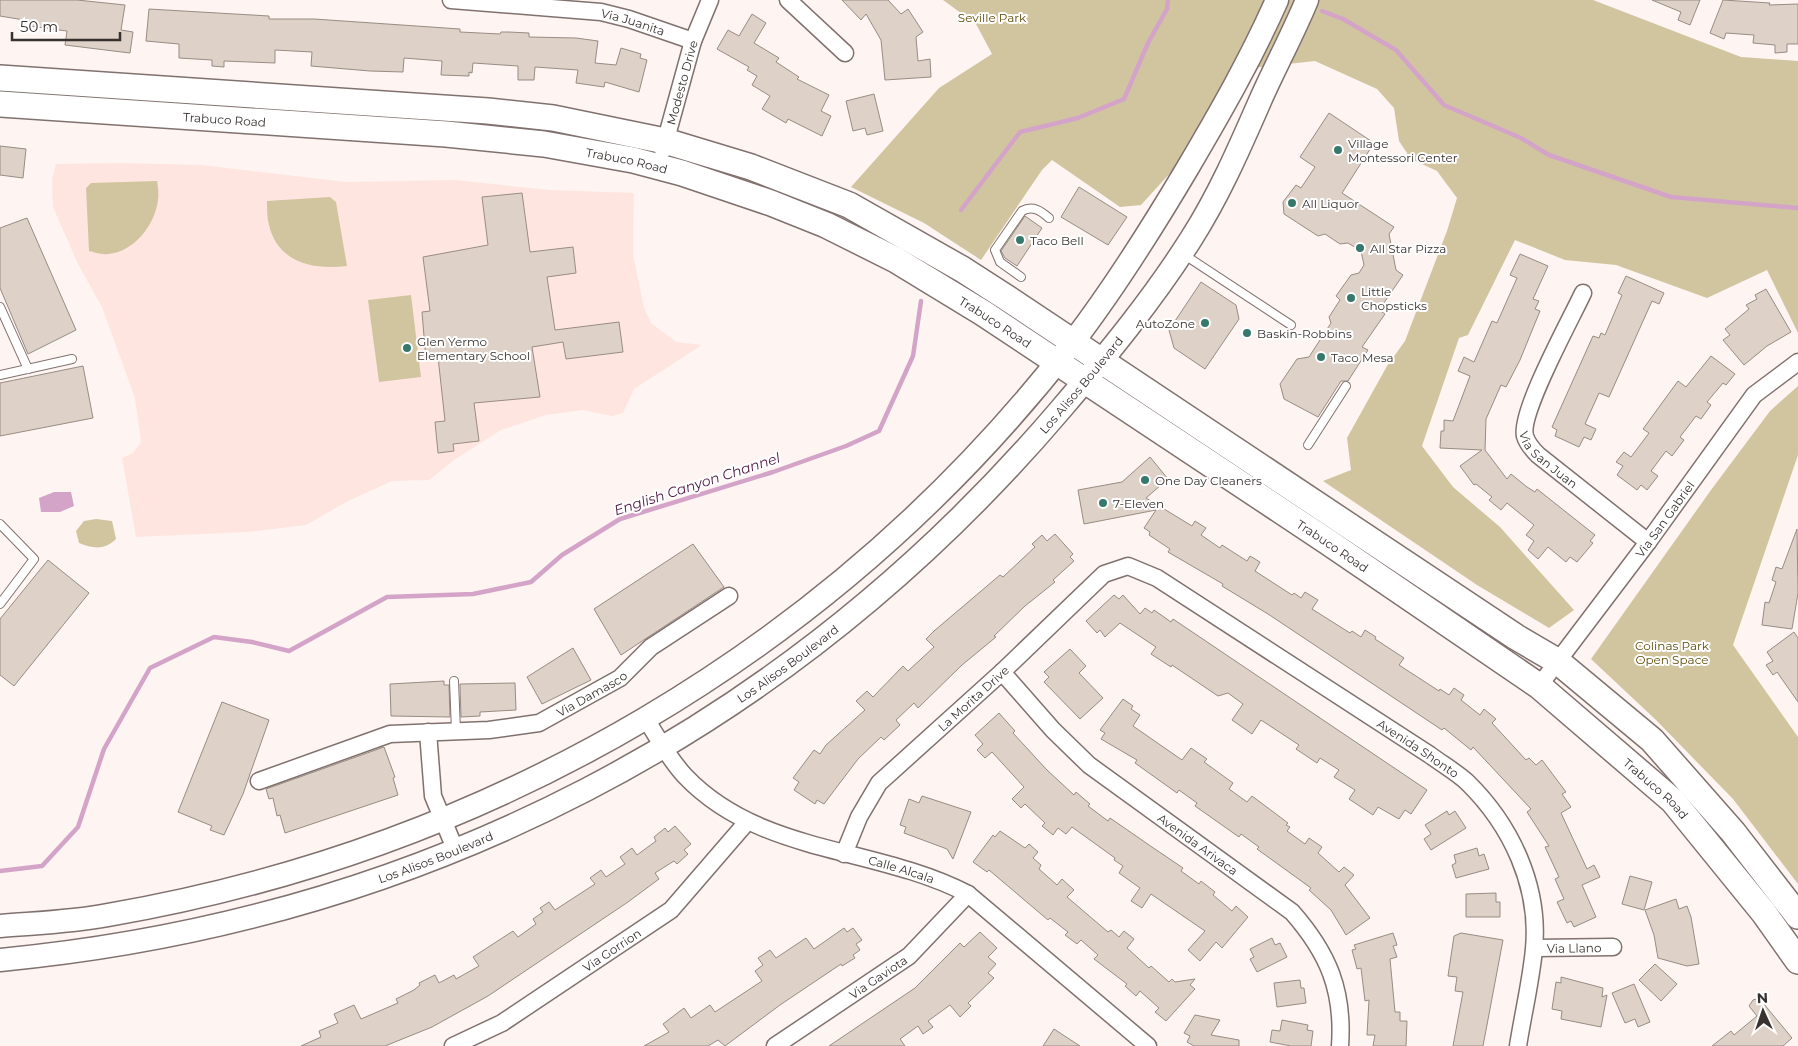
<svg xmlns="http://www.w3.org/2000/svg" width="1798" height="1046" font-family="Montserrat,sans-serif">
  <rect width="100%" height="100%" fill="#fef4f1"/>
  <path fill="#ffe5df" d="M120,163l82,2 144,17 108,-2 96,10 84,3 -1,61 11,54 7,15 25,19 26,3 -68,44 -11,24 -11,3 -29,-6 -37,5 -45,15 -47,30 -25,20 -37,1 -44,20 -42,24 -59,7 -111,5 -14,-79 11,-5 8,-11 -6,-44 -33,-91 -24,-43 -25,-57 -1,-28 4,-15z"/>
  <g fill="#d1c5a0">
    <path d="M943,0h650l148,57 57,4v272l-31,-63 -60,28 -91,-33 -51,-5 -50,-20 -47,95 -9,3 -37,108 31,41 47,40 74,83 -25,18 -72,-43 -154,-104 28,-11 -4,-32 40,-72 18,-25 42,-110 10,-33 -20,-27 -26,-12 -12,-18 -5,-33 -17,-19 -62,-28 -62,7 -40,58 -72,79 -21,2 -68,-47 -10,10 -61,90 -57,-37 -73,-36 88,-99 53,-34 -16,-30z"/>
    <path d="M157,181c1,6 2,13 1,19 -3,25 -24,52 -50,54 -6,1 -14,-2 -19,-3l-3,-63 5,-5z"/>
    <path d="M330,197l6,5 11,64c-34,4 -69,-3 -78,-41 -2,-7 -2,-16 -2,-24z"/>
    <path d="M411,295l10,82 -42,5 -11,-82z"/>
    <path d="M1798,386v69l-65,190 65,92v147l-65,-85 -77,-79 -65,-61 120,-169 59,-79z"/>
    <path d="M96,519l16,2 4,18c-11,11 -23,10 -37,4l-3,-12 8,-10z"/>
  </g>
  <path fill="#d4a4c8" d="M54,492h17l3,14 -14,6h-19l-2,-14z"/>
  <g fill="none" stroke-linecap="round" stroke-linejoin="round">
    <g stroke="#d4a4c8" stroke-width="4.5">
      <path d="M1322,11l21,8 53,31 48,55 77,33 28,17 122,42 127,11"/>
      <path d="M961,210l59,-78 58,-14 46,-19 24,-56 19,-34 1,-9"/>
      <path d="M0,871l42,-5 36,-39 26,-78 46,-81 64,-31 38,5 37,9 98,-54 86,-3 58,-12 31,-27 58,-36 153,-47 73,-26 33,-15 34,-75 8,-55"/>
    </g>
  </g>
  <g fill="#ded1c7" stroke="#988c83">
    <path d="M0,0h77l48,5 -4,25 12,2 -3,21 -65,-8 2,-14 -38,-5 1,-5 -30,-5z"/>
    <path d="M842,0h46l13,14 7,-5 15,23 -7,5 2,24 12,-2 1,18 -46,3 -4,-40 -15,-26 -5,6z"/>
    <path d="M1652,0h48l-10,25 -12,-5 3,-8z"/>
    <path d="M1723,0l47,3 -1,2 29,-1v40h-11v8l-12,1v-8l-22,-2 1,-8 -28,-2 -2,6 -14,-6z"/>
    <path d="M149,9l120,7v3h45l146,10v3l40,2 1,-2h8l20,1v4l47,1 22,3 -3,22 21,2 5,-17 20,6 -1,4 7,2 -8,32 -34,-10 -1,5 -28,-4 2,-13 -43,-3 -1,13h-16v-14l-45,-3 -1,10 -3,-1v4l-28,-1 1,-14 -38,-3 -1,14 -33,-1 -59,-5 1,-14 -37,-2v13l-51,-2v6l-12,-1v-6l-33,-2v-14l-33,-3z"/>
    <path d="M752,14l14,9 -12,20 25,15 -3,4 23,15 -2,2 32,16 -8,16 10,5 -9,20 -34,-17 -2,4 -24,-14 8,-13 -18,-11 5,-9 -10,-6 2,-3 -32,-18 11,-19 11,6z"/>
    <path d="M874,94l9,37 -16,4 -2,-7 -12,3 -7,-30z"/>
    <path d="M1329,113l45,30 -32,50 52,34 -5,7 7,36 7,5 -24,35 6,4 -23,33 6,3 -20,31h-7l-23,36 -34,-18 -4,-15 17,-25 12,-2 22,-34 -2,-6 11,-17 -4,-4 15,-21 8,-2 5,-8 -3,-14 -13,-8 -8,1 -15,-10 -7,2 -34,-22 -1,-12 13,-17 5,3 14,-21 -15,-10z"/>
    <path d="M0,146l26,3 -3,29 -23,-3z"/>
    <path d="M1079,187l48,30 -19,28 -47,-28z"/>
    <path d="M522,193l8,59 43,-5 3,26 -29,4 8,53 64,-8 4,30 -57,7 -3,-17 -31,5 8,50 -66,6 5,38 -26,3 1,7 -16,2 -3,-31 10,-1 -7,-64 -12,3 -4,-48 8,-1 -7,-54 65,-12 -6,-48z"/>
    <path d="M1025,216l17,12 -25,38 -12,-8 -4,-7z"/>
    <path d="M27,218l49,112 -48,24 -28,-66v-60z"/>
    <path d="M1520,254l28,12 -15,33 6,2 -4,8 5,2 -20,49 -14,27 -5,-2 -15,34 -1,31 22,29 4,-5 16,13 8,5 2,-3 58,46 -5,6 3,2 -16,19 -7,-5 -4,5 -18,-15 -10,12 -10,-9 6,-9 -8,-6 8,-10 -27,-22 -6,7 -12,-10 3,-3 -16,-13 -2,1 -14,-19 22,-16 -42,-2 1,-17h3v-11l9,1 17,-45 -12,-5 6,-14 10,5 18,-41 5,2 20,-45 -7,-3z"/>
    <path d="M1626,276l38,17 -5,11 -7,-3 -43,96 -10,-4 -14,31 11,5 -5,11 -7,-3 -5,10 -24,-11 2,-6 -5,-3 41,-91 6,2 2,-5 4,2 17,-40 -4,-2z"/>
    <path d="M1201,282l35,23 3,14 -34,50 -31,-21 -5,-18z"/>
    <path d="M1766,289l25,43 -24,14 -23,19 -21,-25 7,-5 -5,-6 24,-20 -3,-4 11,-6 -2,-4z"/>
    <path d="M1711,356l24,18 -9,11 -3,-2 -16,19 4,3 -10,14 -5,-3 -16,21 4,3 -12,16 -6,-5 -15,20 7,5 -11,14 -6,-5 -4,5 -20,-15 6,-9 -7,-4 8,-10 7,5 18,-24 -6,-4 35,-48 8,6z"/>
    <path d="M83,366l10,52 -93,18v-53z"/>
    <path d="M1150,457l18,22 -22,19 46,28 3,-5 11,7 -5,7 19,13 2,-3 25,16 3,-5 10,6 -5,9 37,24 2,-2 7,5 4,-6 13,8 -6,9 38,24 2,-2 9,6 4,-7 11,7 -1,2 29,19 -5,7 40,26 1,-2 9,6 5,-7 10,7 -3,5 19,15 4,-6 12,10 -4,4 34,37 3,-2 7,7 6,-5 24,32 -4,2 9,13 -10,6 26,56 7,-4 6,12 -18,8 14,32 -22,10 -3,-6 -4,2 -10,-21 7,-3 -9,-20 4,-2 -14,-30 4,-1 -22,-34 4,-3 -58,-62 -2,3 -27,-22 -2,2 -174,-116 -46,-28 1,-2 -55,-32 2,-3 -21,-14 1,-3 -6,-4 12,-18 -72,14 -6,-34 44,-8z"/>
    <path d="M1797,529l1,64 -6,36 -30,-4 3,-23 4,1 7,-21 -4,-2 4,-13 6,2z"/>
    <path d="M1055,534l18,20 -3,3 4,4 -21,19 2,2 -30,24 -31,30 2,1 -34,28 -44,43 -4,-5 -18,17 4,5 -16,15 -3,-3 -23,22 -34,45 -7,-4 -2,4 -21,-14 5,-8 -6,-4 21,-28 6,4 6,-9 39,-35 -9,-9 11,-10 6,6 30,-31 5,5 26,-24 -8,-8 8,-8 66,-56 3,2 32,-30 -3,-3 10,-9 5,6z"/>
    <path d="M693,544l31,43 -103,68 -27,-46z"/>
    <path d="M48,560l41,33 -75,93 -14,-11v-56z"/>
    <path d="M1114,595l5,4 4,-4 17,19 5,-6 7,5 2,-3 17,12 2,-3 254,171 -16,24 -6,-4 -6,9 -21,-12 -5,8 -24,-16 6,-9 -21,-13 5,-7 -19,-12 -3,5 -21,-14 3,-4 -38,-25 -9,14 -20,-14 11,-16 -15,-11 -10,3 -46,-31 -1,2 -20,-13 5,-7 -36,-24 -15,14 -5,-7 -3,3 -11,-12z"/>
    <path d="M1794,632l4,6v64l-21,-30 -4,3 -7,-10 7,-4 -6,-9z"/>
    <path d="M573,648l18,32 -49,24 -15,-27z"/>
    <path d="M1070,649l16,17 -7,7 24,25 -23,21 -36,-37 5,-5 -5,-5z"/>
    <path d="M444,681v4h5l1,32 -59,-1 -1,-32z"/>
    <path d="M515,683l1,27 -36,2v4l-19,1 -1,-33z"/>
    <path d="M1123,699l10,7 -2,3 9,6 -7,11 49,34 9,-12 16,11 -3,3 29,21 -4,6 18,13 5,-6 36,27 -2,2 4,2 -3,4 18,13 4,-6 13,9 -4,6 21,19 5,-5 10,8 -9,10 25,33 -24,17 -15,-25 -22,-20 2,-2 -54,-39 2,-2 -18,-13 -2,3 -44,-31 2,-3 -18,-13 -2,3 -42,-30 2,-3 -36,-21 4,-6 -5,-3z"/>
    <path d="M222,702l47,18 -26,74 -19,41 -14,-5 2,-4 -34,-14z"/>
    <path d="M999,713l16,18 -2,2 34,37 27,25 2,-3 14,12 -2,2 20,15 2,-3 42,29 31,21 -2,3 18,13 2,-3 14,11 -2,3 19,16 4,-5 12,11 -26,31 -6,-6 -16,19 -12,-11 17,-19 -54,-37 -9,14 -11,-7 9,-13 -21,-15 4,-7 -9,-6 1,-2 -43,-31 -6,7 -8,-6 -5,7 -11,-9 3,-3 -20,-19 -4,4 -9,-9 12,-12 -32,-35 -7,6 -8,-8 6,-6 -8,-9z"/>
    <path d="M384,747l11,30 -2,1 5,17 -113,38 -5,-18 -3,1 -4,-18 -4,1 -3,-10z"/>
    <path d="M922,796l49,16 -18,47 -6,-10 -43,-16 2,-6 -6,-2 9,-26 10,4z"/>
    <path d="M1447,811l2,4 6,-4 11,17 -35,22 -7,-11 7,-5 -6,-9z"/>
    <path d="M675,826l16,18 -7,6 4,4 -11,10 -3,-3 -19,12 4,6 -31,23 -140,94 -56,31 -47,19h-84l20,-9 -2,-6 19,-8 -4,-9 20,-9 7,14 37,-16 -2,-4 18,-9 6,-5 -1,-2 16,-8 4,8 15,-8 2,4 23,-13 -6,-9 40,-26 5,6 18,-13 -3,-5 10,-7 -3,-4 9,-6 6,8 40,-26 -5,-6 11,-8 5,7 19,-13 -5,-7 12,-9 5,7 19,-14 -2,-4 11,-9 3,4z"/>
    <path d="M1000,831l25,17 4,-4 9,8 -5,6 8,7 -2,4 18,16 5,-6 12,11 -7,7 41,35 3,-2 8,7 5,-6 10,8 -7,9 22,20 2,-2 18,16 3,-3 3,3 20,-3 -5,6 5,4 -29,32 -11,-9 4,-4 -19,-17 -4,5 -11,-10 2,-2 -33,-25 4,-4 -17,-15 -4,4 -12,-9 3,-3 -18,-14 -2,2 -59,-50 -2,2 -14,-10 20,-27 2,2z"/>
    <path d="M1477,848l2,8 5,-2 5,15 -33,9 -4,-13 4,-2 -2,-8z"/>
    <path d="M1630,876l22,6 -8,28 -22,-6z"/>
    <path d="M1496,893v9h4v15h-34v-23z"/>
    <path d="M1676,899l3,10 8,-3 4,11 8,47 -12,2 -29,-8 -4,-23 -9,-25z"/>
    <path d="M844,928l3,4 6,-4 9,12 -6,4 4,6 -7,5 2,3 -13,8 -1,-2 -61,41 -55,41 -7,-6 -10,6h-64l25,-14 -6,-8 21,-16 7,10 19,-13 5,7 47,-31 -7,-10 8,-6 -5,-7 12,-8 6,8 30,-20 8,11z"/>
    <path d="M980,932l17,16 -9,9 8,7 -8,9 6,5 -26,25 3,3 -11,11 -10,-12 -22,16 5,6 -10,7 -5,-8 -18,13 5,7h-76l86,-58 45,-45 4,4z"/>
    <path d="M1393,933l4,12 -4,1 4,11 -7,2 5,53h5v9h7l-1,25h-33l2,-11h-8l2,-35 -4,1 -4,-33 -4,1 -5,-19 4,-1 -2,-4z"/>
    <path d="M1461,933l42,7 -20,106h-30l10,-54 -8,-1 2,-14 -9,-1 6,-40z"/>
    <path d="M1272,938l3,7 5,-2 7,14 -30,15 -7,-13 4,-2 -4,-8z"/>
    <path d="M1655,964l22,20 -16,17 -22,-21z"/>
    <path d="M1561,977l42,11 -1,9 5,-2 -6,32 -40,-8 1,-8 -10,-2 4,-27 5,1z"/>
    <path d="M1300,980l1,8h3l2,15 -29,4 -3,-24z"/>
    <path d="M1634,984l16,38 -12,5 -3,-8 -10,4 -13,-30z"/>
    <path d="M1759,998l33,40 -9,8h-71l19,-15 3,4 23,-19 -8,-10 4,-6z"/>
    <path d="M1195,1015l25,5 -9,15 28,5v6h-45l-7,-4 3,-6 -6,-3z"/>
    <path d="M1282,1020l26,5 -1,5 6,1 -2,15h-20l-21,-4 2,-12 8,1z"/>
    <path d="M1054,1029l26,17h-37z"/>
  </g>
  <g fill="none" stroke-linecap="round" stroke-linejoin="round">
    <defs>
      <g id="lane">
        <path d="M1183,254l108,71"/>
        <path d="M1021,277l-21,-15 -5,-12 27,-39c11,-6 19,0 27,7"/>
        <path d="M0,307l28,62"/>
        <path d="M0,375l72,-16"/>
        <path d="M1308,445l38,-59"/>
        <path d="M0,524l34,35 -34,45"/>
        <path d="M454,681l2,50"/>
      </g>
      <g id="street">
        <path id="s1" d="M451,0l150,12 28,7 64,22"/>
        <path d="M788,0l57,53"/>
        <path id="s2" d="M663,150l30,-109 17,-41"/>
        <path id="s3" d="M1583,293c-12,26 -64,120 -58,143 2,7 7,13 13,19l110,87"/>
        <path id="s4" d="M1002,672l51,58 36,35 203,147c36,41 52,78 48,134"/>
        <path id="s5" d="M1539,686l109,-144 106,-147 44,-33"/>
        <path id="s6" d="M646,719c12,19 23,40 39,57 75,79 191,70 283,118l180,152"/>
        <path d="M428,732l5,64 23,55"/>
        <path id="s7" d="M259,781l131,-47 99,-4 50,-7 81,-45 31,-31 78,-51"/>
        <path id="s8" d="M844,854l15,-37 20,-34 123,-111 102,-98 24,-8 29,12 273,177c12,9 26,17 37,27 44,43 73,104 67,167 -3,32 -11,65 -16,97"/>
        <path id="s9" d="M1535,948l78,-1"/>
        <path id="s10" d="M453,1046l49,-23 169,-113 76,-88"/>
        <path id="s11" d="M775,1046l134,-90 59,-62"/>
      </g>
      <g id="secondary">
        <path d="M0,926c36,-3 72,-4 108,-11 382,-66 726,-265 965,-573 42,-55 79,-114 114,-173 33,-56 64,-110 90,-169"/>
        <path id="s12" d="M0,960c420,-40 787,-229 1061,-551 46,-54 92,-110 130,-170 28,-44 48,-90 69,-138 15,-34 33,-67 47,-101"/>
      </g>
      <g id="primary">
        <path d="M0,78l488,33 65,7 112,23 86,26 98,38 113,64 45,29 509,339 41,24 95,79 81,92 65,84"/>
        <path id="s13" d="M0,104l446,30 98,10 89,16 49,13 89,30 55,22 70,35 87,53 345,229 211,144 134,115 91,112 34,48"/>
      </g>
    </defs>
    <use href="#lane" stroke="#80716e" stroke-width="10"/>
    <use href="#street" stroke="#80716e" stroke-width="19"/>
    <use href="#secondary" stroke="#80716e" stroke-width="25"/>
    <use href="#primary" stroke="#80716e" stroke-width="28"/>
    <use href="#lane" stroke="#fff" stroke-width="8"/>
    <use href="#street" stroke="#fff" stroke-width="16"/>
    <use href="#secondary" stroke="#fff" stroke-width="22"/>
    <use href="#primary" stroke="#fff" stroke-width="25"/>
  </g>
  <g fill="#36796c" stroke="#fff" stroke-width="2">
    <circle cx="1338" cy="150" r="5"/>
    <circle cx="1292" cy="203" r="5"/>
    <circle cx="1020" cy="240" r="5"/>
    <circle cx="1360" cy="248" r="5"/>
    <circle cx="1351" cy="298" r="5"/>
    <circle cx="1205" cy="323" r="5"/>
    <circle cx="1247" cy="333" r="5"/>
    <circle cx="407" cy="348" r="5"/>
    <circle cx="1321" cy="357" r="5"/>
    <circle cx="1145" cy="480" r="5"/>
    <circle cx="1103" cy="503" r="5"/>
  </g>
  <g text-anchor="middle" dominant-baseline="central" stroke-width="4" stroke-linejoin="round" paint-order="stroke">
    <g font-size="12" fill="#614e0c" stroke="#fff">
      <text x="992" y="17">Seville Park</text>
      <text x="1672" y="645">Colinas Park<tspan x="1672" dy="14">Open Space</tspan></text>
    </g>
    <g font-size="12" fill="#37312f" stroke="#fff">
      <text stroke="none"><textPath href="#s1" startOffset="184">Via Juanita</textPath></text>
      <text stroke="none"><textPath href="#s2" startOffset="70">Modesto Drive</textPath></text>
      <text stroke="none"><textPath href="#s13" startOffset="225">Trabuco Road</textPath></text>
      <text stroke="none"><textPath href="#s13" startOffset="630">Trabuco Road</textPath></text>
      <text stroke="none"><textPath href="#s13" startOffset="1035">Trabuco Road</textPath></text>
      <text stroke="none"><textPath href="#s12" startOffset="1258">Los Alisos Boulevard</textPath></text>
      <text stroke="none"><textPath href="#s3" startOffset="189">Via San Juan</textPath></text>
      <text stroke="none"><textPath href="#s5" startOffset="209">Via San Gabriel</textPath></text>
      <text stroke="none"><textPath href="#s13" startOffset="1440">Trabuco Road</textPath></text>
      <text stroke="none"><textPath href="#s12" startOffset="852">Los Alisos Boulevard</textPath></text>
      <text stroke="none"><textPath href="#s7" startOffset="349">Via Damasco</textPath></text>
      <text stroke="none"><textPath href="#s8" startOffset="206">La Morita Drive</textPath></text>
      <text stroke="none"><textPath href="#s8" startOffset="755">Avenida Shonto</textPath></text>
      <text stroke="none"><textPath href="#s13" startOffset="1845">Trabuco Road</textPath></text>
      <text stroke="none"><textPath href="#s4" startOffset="262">Avenida Arivaca</textPath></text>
      <text stroke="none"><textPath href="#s12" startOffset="449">Los Alisos Boulevard</textPath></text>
      <text stroke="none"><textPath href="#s6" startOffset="308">Calle Alcala</textPath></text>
      <text stroke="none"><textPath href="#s9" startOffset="39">Via Llano</textPath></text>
      <text stroke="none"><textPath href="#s10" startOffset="186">Via Gorrion</textPath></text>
      <text stroke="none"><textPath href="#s11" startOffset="124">Via Gaviota</textPath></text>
    </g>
    <g font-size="12" fill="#37312f" stroke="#fff" text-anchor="start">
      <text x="1348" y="143">Village<tspan x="1348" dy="14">Montessori Center</tspan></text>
      <text x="1302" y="203">All Liquor</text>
      <text x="1030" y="240">Taco Bell</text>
      <text x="1370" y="248">All Star Pizza</text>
      <text x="1361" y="291">Little<tspan x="1361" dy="14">Chopsticks</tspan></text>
      <text x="1195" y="323" text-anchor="end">AutoZone</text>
      <text x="1257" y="333">Baskin-Robbins</text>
      <text x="417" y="341">Glen Yermo<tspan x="417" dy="14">Elementary School</tspan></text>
      <text x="1331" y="357">Taco Mesa</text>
      <text x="1155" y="480">One Day Cleaners</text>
      <text x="1113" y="503">7-Eleven</text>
    </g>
    <g font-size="14" font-style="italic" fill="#4f1745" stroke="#fff">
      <text transform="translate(697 484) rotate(-18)">English Canyon Channel</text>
    </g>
  </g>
  <g transform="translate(1763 1011) rotate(357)" stroke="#ffffff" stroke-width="4" paint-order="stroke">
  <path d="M0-4L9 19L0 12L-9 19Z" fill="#37312f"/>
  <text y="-8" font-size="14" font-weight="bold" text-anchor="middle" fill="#37312f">N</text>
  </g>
  <path d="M12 32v8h108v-8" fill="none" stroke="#37312f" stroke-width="2.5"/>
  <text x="20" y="32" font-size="15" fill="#37312f" stroke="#ffffff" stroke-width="4" paint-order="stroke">50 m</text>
</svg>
